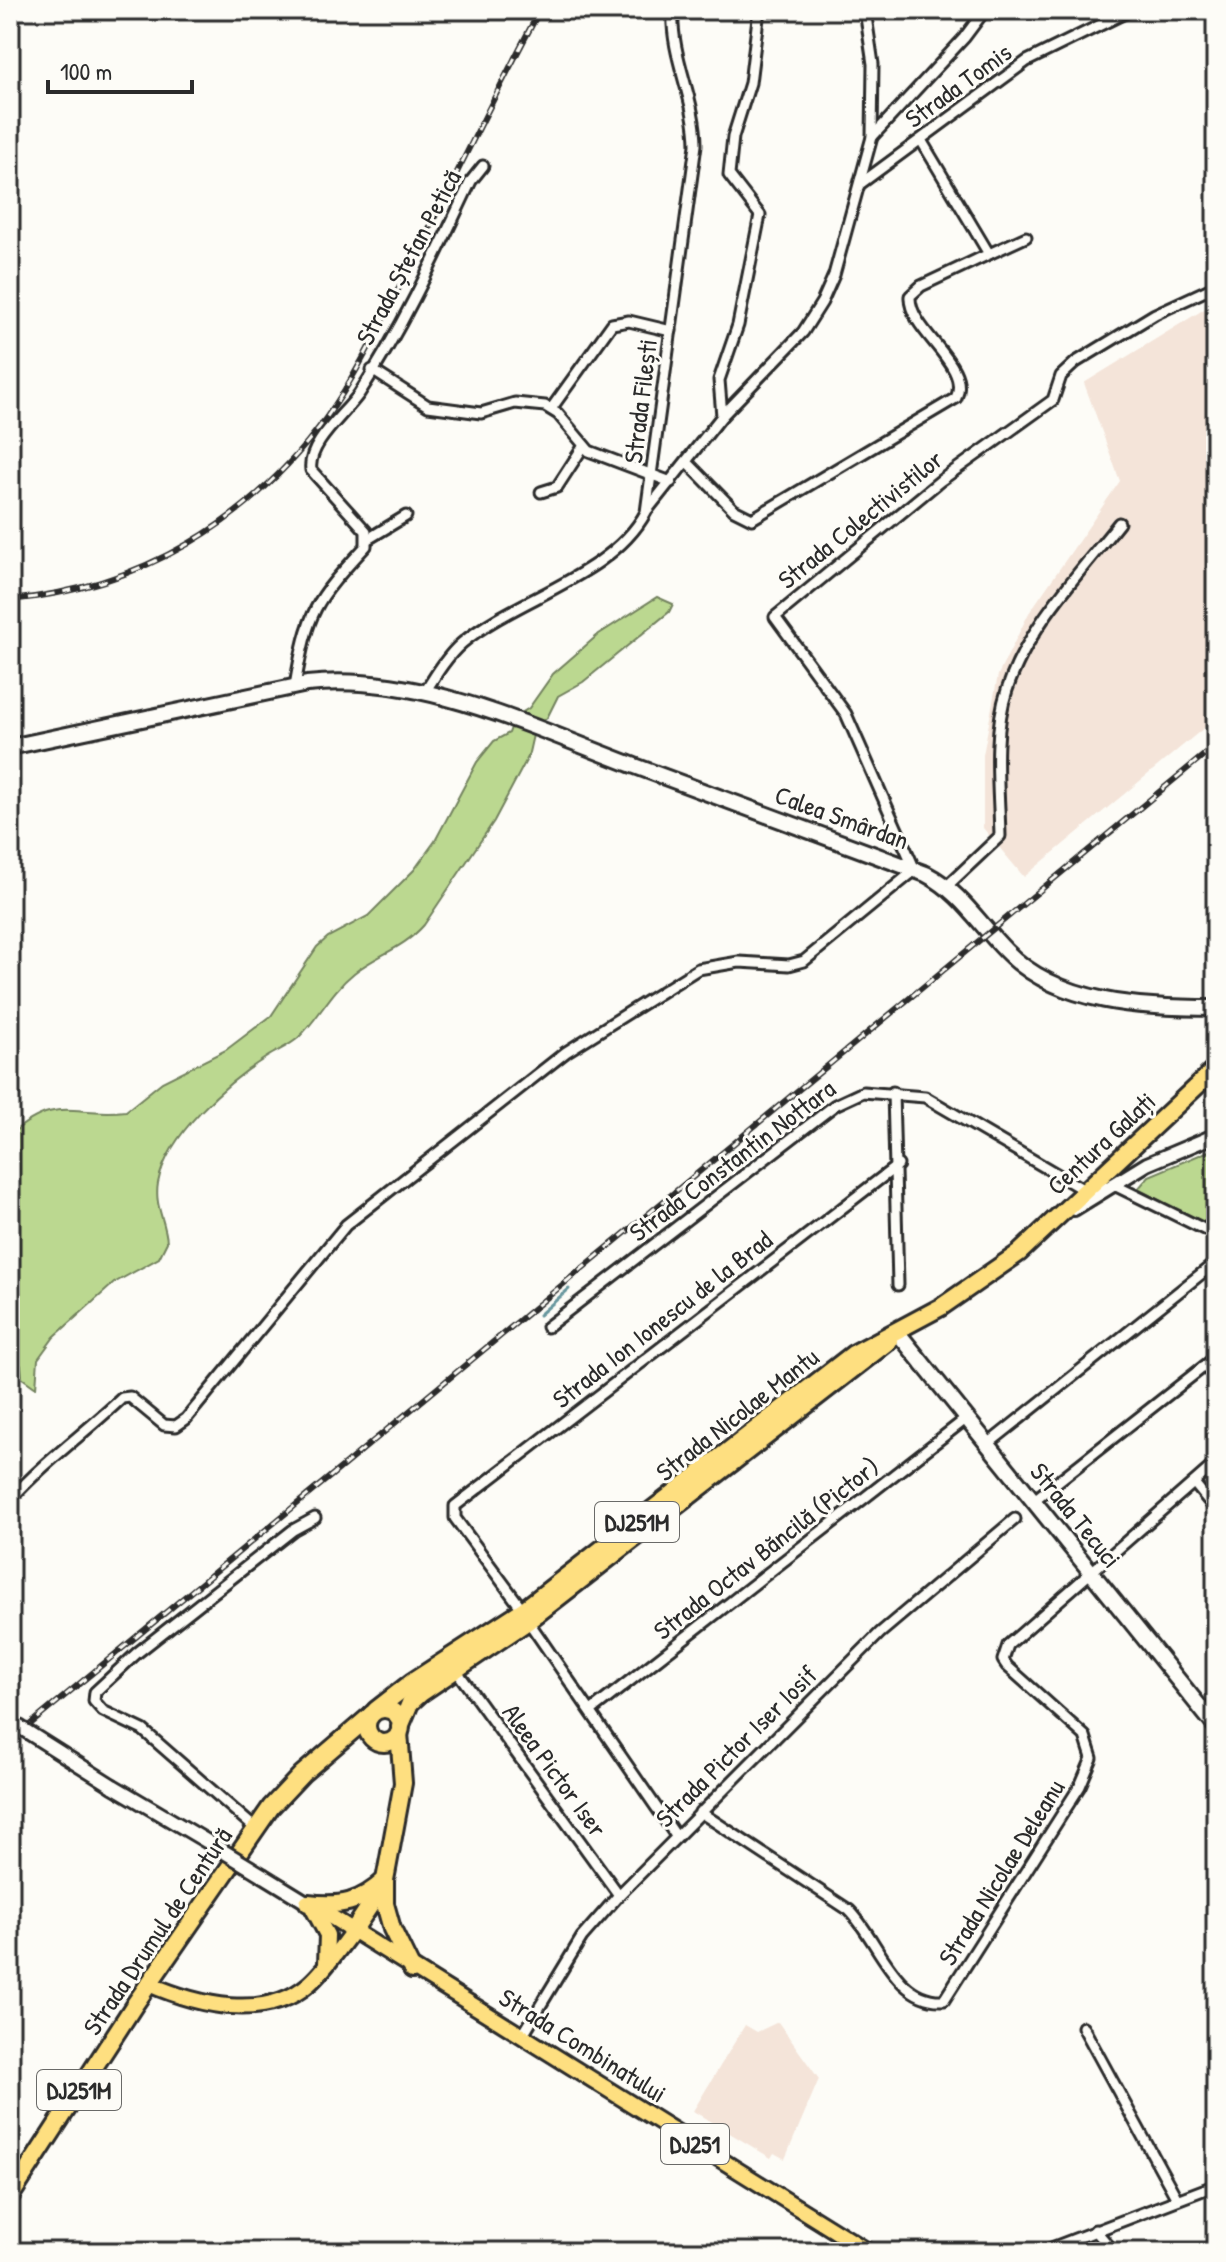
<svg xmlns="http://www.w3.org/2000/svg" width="1226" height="2262" font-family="'Patrick Hand',sans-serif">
  <rect width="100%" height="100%" fill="#fdfcf7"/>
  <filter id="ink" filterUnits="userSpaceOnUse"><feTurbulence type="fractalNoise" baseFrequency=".0125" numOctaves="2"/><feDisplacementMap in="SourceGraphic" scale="16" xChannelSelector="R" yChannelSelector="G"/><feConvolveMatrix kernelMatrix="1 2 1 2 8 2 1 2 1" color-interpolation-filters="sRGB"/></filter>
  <g filter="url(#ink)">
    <g fill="#f4e4d9">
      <path d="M1216,302v416l-192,159 -41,-49v-73l15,-80 31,-62 91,-132 -36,-98z"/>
      <path d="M778,2022l41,57 -34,80 -11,-6 -3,5 -78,-47 52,-86 12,7z"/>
    </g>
    <g fill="#bbd890" stroke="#73825e" stroke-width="2">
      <path d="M657,597l16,7 -4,8 -86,70 -25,14 -11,22 -12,8 -7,31 -34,64 -70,104c-20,23 -47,30 -70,48 -25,20 -36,47 -56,65 -9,8 -20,12 -31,19 -40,25 -100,78 -109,126 -4,24 8,38 9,59l-8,16 -45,25 -60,54 -16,22 -2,29 -14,-10 -1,-12 -11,6v-237c48,-41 62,-18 116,-24l36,-29 64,-32 45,-34 46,-69 11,-10 40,-21 46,-46 21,-29 42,-79 17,-21 15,-8 6,-16 14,-9 24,-34 46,-40z"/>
      <path d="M1216,1148v82l-78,-41 11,-13z"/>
    </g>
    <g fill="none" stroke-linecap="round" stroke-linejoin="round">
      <path stroke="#66969d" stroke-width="3" d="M539,1315l30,-26"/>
      <defs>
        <g id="minor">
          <path d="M872,137l92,-99 21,-28"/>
          <path d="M860,184l167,-123 104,-51"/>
          <path d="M989,254l37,-17"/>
          <path d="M372,370l56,36 53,7 34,-10 30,3 13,8 31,37 82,31"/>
          <path d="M551,409l61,-85 17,-3 42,10"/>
          <path d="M722,416l-3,-36 19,-55 22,-110 -31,-40 4,-38 17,-54 9,-73"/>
          <path d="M687,462l47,48 18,9 204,-121c16,-34 -48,-67 -46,-102l11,-10 68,-32 -68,-114"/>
          <path d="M541,492l16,-5 26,-40"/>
          <path d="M648,509l74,-93 81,-84 19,-30 12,-27 38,-138 1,-73 -8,-54"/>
          <path d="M368,539l38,-23"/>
          <path d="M295,686c13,-76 19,-84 71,-140v-15l-55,-61c-4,-26 33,-55 48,-76 44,-67 78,-141 112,-213l12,-15"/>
          <path d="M425,692c10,-16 22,-36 37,-49 54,-45 150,-67 184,-131l50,-367c0,-46 -26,-89 -23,-135"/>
          <path d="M947,886l53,-50c-1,-47 -8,-101 7,-146 21,-64 71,-115 112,-167"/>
          <path d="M893,1092l5,193"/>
          <path d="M1112,1184l104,51"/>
          <path d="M547,1327l288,-222 28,-13 62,5 159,93"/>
          <path d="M988,1444l228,-182"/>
          <path d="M1194,1483l22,27"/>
          <path d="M10,1500c34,-38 75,-67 112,-102l8,-1 34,28 12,1 10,-7 160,-194 220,-173 132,-83 41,-7 50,3 15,-4 111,-91 -69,-156 -71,-97 165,-136 113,-81 8,-24 15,-14 79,-48 61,-28"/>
          <path d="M1033,1501l183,-144"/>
          <path d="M523,1610l-68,-92v-12l443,-341"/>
          <path d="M528,1621l148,215"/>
          <path d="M456,1670l163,225"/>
          <path d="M591,1711l376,-293"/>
          <path d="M700,1812l149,98c29,28 45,93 95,90l136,-214 12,-28 -7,-22 -78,-70 -4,-6 5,-15 208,-182"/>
          <path d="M256,1829l-113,-99 -40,-19 -9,-10 1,-9 42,-39 156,-123 22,-12"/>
          <path d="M1083,2027l94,172"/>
          <path d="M522,2036l60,-99 37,-42 261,-262 135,-114"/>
          <path d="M1095,2230l19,22"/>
          <path d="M1041,2252l175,-67"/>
        </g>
        <g id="tertiary">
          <path d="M1074,1209l73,-45 69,-29"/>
          <path d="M113,1786l100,59"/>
          <path d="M264,1876l44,27"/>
        </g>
        <g id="secondary">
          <path d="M10,747l297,-63c113,-12 224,43 328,82 97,36 194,72 291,108 35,18 53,50 80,77 52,54 139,57 210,57"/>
          <path d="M898,1333l318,394"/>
        </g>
        <g id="primary">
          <path d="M309,1903l560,349"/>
          <path d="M313,1909l14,26 -1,29"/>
          <path d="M149,1984c48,21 116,38 160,0 17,-15 30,-35 44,-53"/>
        </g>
        <g id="trunk">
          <circle cx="384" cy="1726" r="17"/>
          <path d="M376,1710l36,-28 111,-72 330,-256 88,-47 78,-54 197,-185"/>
          <path d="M400,1727l10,-24 11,-10 107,-72 361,-280"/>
          <path d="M399,1733l4,50 -18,97v24l7,25 20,41"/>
          <path d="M308,1903c33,4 52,0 77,-23"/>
          <path d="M353,1931l26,-39"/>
          <path d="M10,2197l125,-193 136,-197 31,-33 69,-59"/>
        </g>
      </defs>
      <use href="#minor" stroke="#2b2b2b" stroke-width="15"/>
      <use href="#tertiary" stroke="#2b2b2b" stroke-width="18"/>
      <use href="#secondary" stroke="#2b2b2b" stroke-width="20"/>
      <use href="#primary" stroke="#2b2b2b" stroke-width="20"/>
      <use href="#trunk" stroke="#2b2b2b" stroke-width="22"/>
      <use href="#minor" stroke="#fdfcf7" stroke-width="9"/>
      <use href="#tertiary" stroke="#fdfcf7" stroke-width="12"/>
      <use href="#secondary" stroke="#fdfcf7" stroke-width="14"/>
      <use href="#primary" stroke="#fedf80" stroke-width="14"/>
      <use href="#trunk" stroke="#fedf80" stroke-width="16"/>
      <defs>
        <g id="rail">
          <path d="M10,600c129,-12 240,-77 316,-182 34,-47 58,-102 85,-154 43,-84 84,-171 129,-254"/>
          <path d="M10,1741l1206,-996"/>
        </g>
      </defs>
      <use href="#rail" stroke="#2b2b2b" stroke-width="6"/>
      <use href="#rail" stroke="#fdfcf7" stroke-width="3" stroke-dasharray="9" stroke-linecap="butt"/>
      <defs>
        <g id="tertiary-bridge">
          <path d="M10,1721l103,65"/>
          <path d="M213,1845l51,31"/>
        </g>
      </defs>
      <use href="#tertiary-bridge" stroke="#2b2b2b" stroke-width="18" stroke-linecap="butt"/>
      <use href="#tertiary-bridge" stroke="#fdfcf7" stroke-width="12"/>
    </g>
  </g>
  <g text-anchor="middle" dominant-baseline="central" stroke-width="6" stroke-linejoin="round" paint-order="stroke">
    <g fill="#fdfcf7" stroke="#6a6a68" stroke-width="2">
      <rect x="595" y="1502" width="84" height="40" rx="6"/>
      <rect x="37" y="2070" width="84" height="40" rx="6"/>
      <rect x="661" y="2124" width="68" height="40" rx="6"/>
    </g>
    <g font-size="24" font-weight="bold" fill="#2b2b2b">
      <text x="637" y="1522">DJ251M</text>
      <text x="79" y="2090">DJ251M</text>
      <text x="695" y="2144">DJ251</text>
    </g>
    <g font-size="26" fill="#2b2b2b" stroke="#fdfcf7">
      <text transform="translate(958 85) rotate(-36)">Strada Tomis</text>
      <text transform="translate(408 257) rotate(-62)">Strada Ștefan Petică</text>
      <text transform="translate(640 401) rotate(-83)">Strada Filești</text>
      <text transform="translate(860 519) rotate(-39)">Strada Colectivistilor</text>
      <text transform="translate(842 817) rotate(20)">Calea Smârdan</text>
      <text transform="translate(1101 1143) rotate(-43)">Centura Galați</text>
      <text transform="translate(732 1160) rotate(-37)">Strada Constantin Nottara</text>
      <text transform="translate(662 1319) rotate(-38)">Strada Ion Ionescu de la Brad</text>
      <text transform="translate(737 1414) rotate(-38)">Strada Nicolae Mantu</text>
      <text transform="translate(1076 1515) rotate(51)">Strada Tecuci</text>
      <text transform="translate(766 1548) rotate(-38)">Strada Octav Băncilă (Pictor)</text>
      <text transform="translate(736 1746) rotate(-45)">Strada Pictor Iser Iosif</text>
      <text transform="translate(555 1770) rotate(54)">Aleea Pictor Iser</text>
      <text transform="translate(1001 1872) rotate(-58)">Strada Nicolae Deleanu</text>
      <text transform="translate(157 1931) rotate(-56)">Strada Drumul de Centură</text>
      <text transform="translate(583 2045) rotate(32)">Strada Combinatului</text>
    </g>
  </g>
  <rect width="1226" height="2262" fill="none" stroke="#fdfcf7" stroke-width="40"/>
  <rect x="20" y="20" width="1186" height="2222" fill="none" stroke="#2b2b2b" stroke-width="3" filter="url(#ink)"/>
  <path d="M48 80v12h144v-12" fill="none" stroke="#2b2b2b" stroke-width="4"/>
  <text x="60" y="80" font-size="24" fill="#2b2b2b" stroke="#fdfcf7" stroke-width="6" paint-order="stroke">100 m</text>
</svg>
